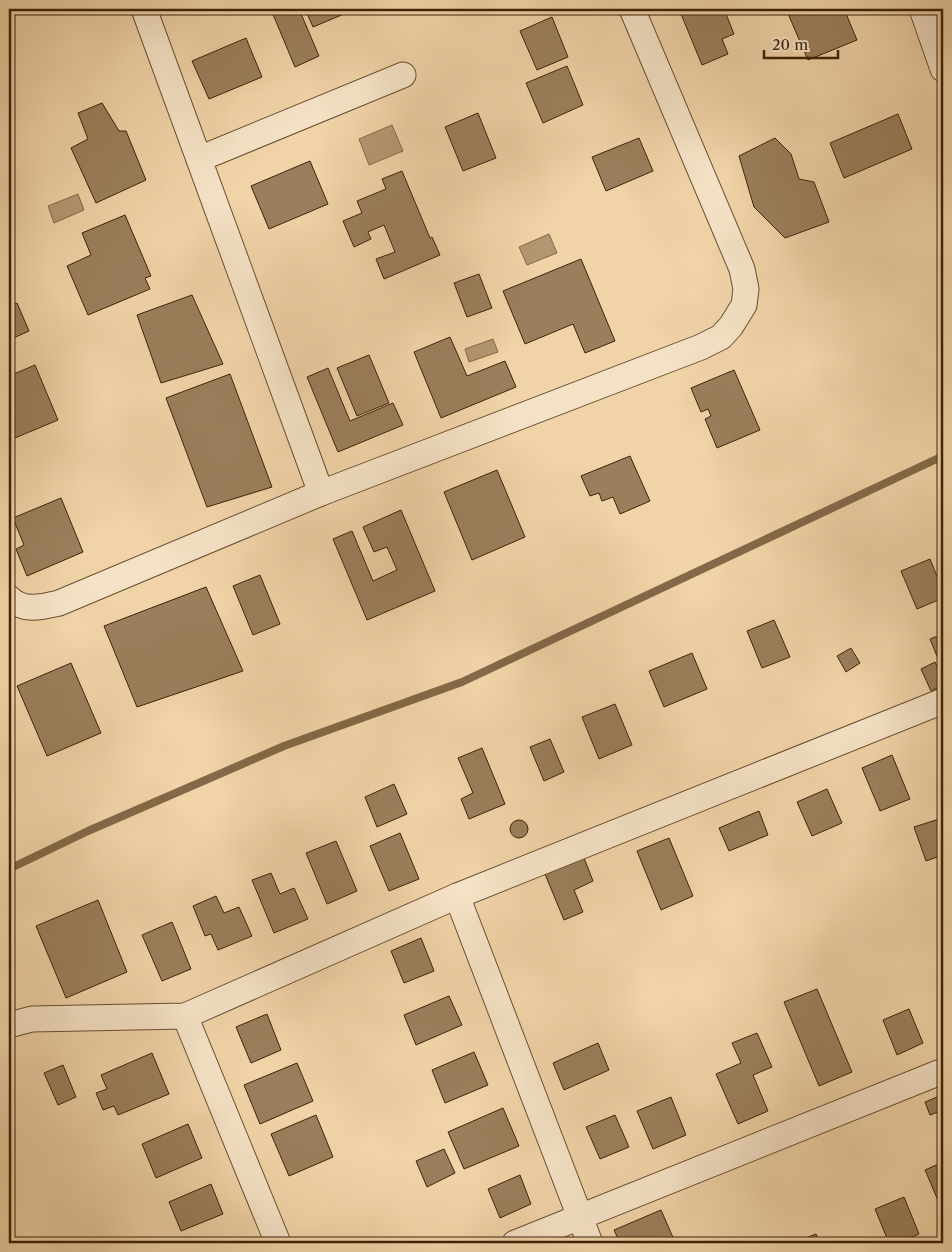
<svg xmlns="http://www.w3.org/2000/svg" width="952" height="1252" font-family="'Libre Caslon Text',serif">
  <rect width="100%" height="100%" fill="#f0d3a7"/>
  <filter id="stains"><feTurbulence type="fractalNoise" baseFrequency=".004" numOctaves="4"/><feColorMatrix values="0 0 0 0 .2 0 0 0 0 .09 0 0 0 0 .02 0 0 0 .5 -.17"/></filter>
  <radialGradient id="worn" r=".72"><stop offset=".6" stop-color="#630" stop-opacity="0"/><stop offset="1" stop-color="#630" stop-opacity=".3"/></radialGradient>
  <g fill="#b39772" stroke="#836948">
    <path d="M392,125l11,26 -34,14 -10,-26z"/>
    <path d="M78,194l6,16 -30,13 -6,-17z"/>
    <path d="M549,234l8,19 -30,12 -8,-18z"/>
    <path d="M493,339l5,13 -29,10 -4,-13z"/>
  </g>
  <g fill="none" stroke-linecap="round" stroke-linejoin="round">
    <path stroke="#836948" stroke-width="8" d="M9,869l79,-38 196,-85 178,-64 481,-226"/>
  </g>
  <g fill="#9a7f5c" stroke="#3c230a">
    <path d="M279,9h20l20,47 -24,11 -23,-55z"/>
    <path d="M305,9h51l-43,18z"/>
    <path d="M380,9h16l-13,5z"/>
    <path d="M679,9h45l10,25 -12,5 6,15 -26,11z"/>
    <path d="M786,9h58l13,31 -49,20z"/>
    <path d="M552,17l16,40 -31,13 -17,-39z"/>
    <path d="M246,38l16,39 -53,22 -17,-38z"/>
    <path d="M567,66l16,39 -40,18 -17,-40z"/>
    <path d="M102,103l17,28h7l20,49 -50,23 -25,-55 17,-9 -10,-26z"/>
    <path d="M478,113l18,45 -33,13 -18,-44z"/>
    <path d="M898,114l14,35 -68,29 -14,-35z"/>
    <path d="M639,138l14,33 -47,20 -14,-34z"/>
    <path d="M775,138l16,16 8,25 15,3 15,40 -44,16 -31,-31 -15,-51z"/>
    <path d="M310,161l18,43 -59,25 -18,-43z"/>
    <path d="M402,171l28,67 2,-1 8,18 -56,24 -8,-20 19,-7 -11,-27 -16,7 3,7 -17,8 -11,-26 19,-8 -5,-12 29,-12 -4,-10z"/>
    <path d="M125,215l26,61 -6,2 5,11 -62,26 -21,-49 24,-11 -9,-22z"/>
    <path d="M581,259l34,82 -30,12 -12,-29 -48,20 -22,-53z"/>
    <path d="M479,274l13,34 -25,9 -13,-34z"/>
    <path d="M192,295l31,69 -62,19 -24,-68z"/>
    <path d="M17,303l12,28 -20,9v-33z"/>
    <path d="M450,337l17,39 38,-15 11,26 -75,31 -27,-66z"/>
    <path d="M369,355l20,48 -32,13 -20,-48z"/>
    <path d="M35,365l23,55 -48,20 -1,-64z"/>
    <path d="M328,368l22,53 43,-18 10,22 -65,27 -31,-75z"/>
    <path d="M734,370l26,60 -43,18 -12,-29 6,-3 -3,-7 -7,3 -10,-24z"/>
    <path d="M230,374l42,113 -65,20 -41,-109z"/>
    <path d="M630,456l20,45 -30,13 -7,-17 -11,4 -3,-8 -9,3 -9,-20z"/>
    <path d="M497,470l28,67 -53,23 -28,-68z"/>
    <path d="M61,498l22,54 -56,24 -11,-27 8,-4 -11,-27z"/>
    <path d="M401,510l34,81 -68,29 -34,-81 19,-8 21,50 24,-11 -10,-23 -13,5 -11,-25z"/>
    <path d="M930,559l13,32v7l-26,11 -16,-38z"/>
    <path d="M260,575l20,49 -27,11 -20,-49z"/>
    <path d="M206,587l37,84 -106,36 -33,-81z"/>
    <path d="M774,620l16,37 -28,11 -15,-37z"/>
    <path d="M943,634v37l-13,-32z"/>
    <path d="M851,648l9,15 -14,9 -9,-16z"/>
    <path d="M692,653l15,36 -43,18 -15,-36z"/>
    <path d="M935,662l8,18v5l-12,6 -10,-22z"/>
    <path d="M71,663l30,70 -54,23 -30,-70z"/>
    <path d="M615,704l17,41 -33,14 -17,-42z"/>
    <path d="M550,739l14,33 -20,9 -14,-34z"/>
    <path d="M482,748l23,56 -36,15 -8,-20 12,-6 -15,-35z"/>
    <path d="M892,755l18,44 -30,12 -18,-43z"/>
    <path d="M394,784l13,30 -30,13 -12,-30z"/>
    <path d="M827,789l15,34 -30,13 -15,-34z"/>
    <path d="M759,811l9,24 -39,16 -10,-23z"/>
    <path d="M942,818l1,37 -17,6 -12,-34z"/>
    <circle cx="519" cy="829" r="9"/>
    <path d="M400,833l19,46 -30,12 -19,-45z"/>
    <path d="M669,838l24,58 -32,14 -24,-59z"/>
    <path d="M336,841l21,50 -30,13 -21,-51z"/>
    <path d="M584,858l9,23 -19,9 9,22 -19,8 -19,-46z"/>
    <path d="M271,873l9,21 14,-6 14,31 -34,14 -22,-53z"/>
    <path d="M216,896l8,17 15,-6 13,29 -34,14 -7,-16 -6,2 -12,-30z"/>
    <path d="M98,900l29,72 -61,26 -30,-72z"/>
    <path d="M172,922l19,47 -29,12 -20,-46z"/>
    <path d="M421,938l13,33 -30,12 -13,-32z"/>
    <path d="M817,989l35,83 -33,14 -35,-84z"/>
    <path d="M449,996l13,29 -46,20 -12,-30z"/>
    <path d="M909,1009l14,34 -26,12 -14,-35z"/>
    <path d="M267,1014l14,36 -30,13 -15,-36z"/>
    <path d="M757,1033l15,34 -19,8 15,36 -30,13 -22,-50 25,-11 -9,-20z"/>
    <path d="M598,1043l11,27 -45,20 -11,-27z"/>
    <path d="M474,1052l14,33 -43,18 -13,-33z"/>
    <path d="M152,1053l17,41 -51,21 -4,-9 -11,4 -7,-17 11,-4 -6,-14z"/>
    <path d="M297,1063l16,38 -53,23 -16,-39z"/>
    <path d="M63,1065l13,32 -18,8 -14,-32z"/>
    <path d="M671,1097l15,38 -33,14 -16,-38z"/>
    <path d="M937,1097l6,13 -13,5 -5,-13z"/>
    <path d="M503,1108l16,38 -55,23 -16,-37z"/>
    <path d="M316,1115l17,42 -44,19 -18,-42z"/>
    <path d="M615,1115l14,32 -29,12 -14,-32z"/>
    <path d="M188,1124l14,34 -46,20 -14,-34z"/>
    <path d="M444,1149l11,24 -28,14 -11,-26z"/>
    <path d="M943,1162v50l-18,-42z"/>
    <path d="M520,1175l11,29 -31,14 -12,-29z"/>
    <path d="M211,1184l12,30 -42,17 -12,-29z"/>
    <path d="M904,1197l15,37 -21,9h-9l-14,-34z"/>
    <path d="M661,1210l14,32 -4,1h-51l-6,-13z"/>
    <path d="M816,1234l4,9h-26z"/>
  </g>
  <g fill="none" stroke-linecap="round" stroke-linejoin="round">
    <defs>
      <g id="minor">
        <path d="M144,9l177,484"/>
        <path d="M922,9l21,60"/>
        <path d="M199,159l204,-84"/>
        <path d="M9,598c14,14 33,9 50,5l262,-110 380,-146 20,-10 10,-11 13,-21 2,-16 -4,-20 -110,-260"/>
        <path d="M457,896l133,347"/>
        <path d="M185,1016l93,227"/>
        <path d="M9,1025l23,-6 153,-3 272,-120 486,-195"/>
        <path d="M515,1243l428,-172"/>
      </g>
    </defs>
    <use href="#minor" stroke="#694f31" stroke-width="27"/>
    <use href="#minor" stroke="#f5e2c6" stroke-width="25"/>
  </g>
  <rect width="952" height="1252" fill="none" stroke="#f0d3a7" stroke-width="30"/>
  <rect x="10" y="10" width="932" height="1232" fill="none" stroke="#3c230a" stroke-width="2.5"/>
  <rect x="15" y="15" width="922" height="1222" fill="none" stroke="#3c230a"/>
  <path d="M764 50v8h74v-8" fill="none" stroke="#3c230a" stroke-width="2.5"/>
  <text x="772" y="50" font-size="15" fill="#3c230a" stroke="#f5e2c6" stroke-width="4" paint-order="stroke">20 m</text>
  <rect width="100%" height="100%" filter="url(#stains)"/>
  <rect width="100%" height="100%" fill="url(#worn)"/>
</svg>
